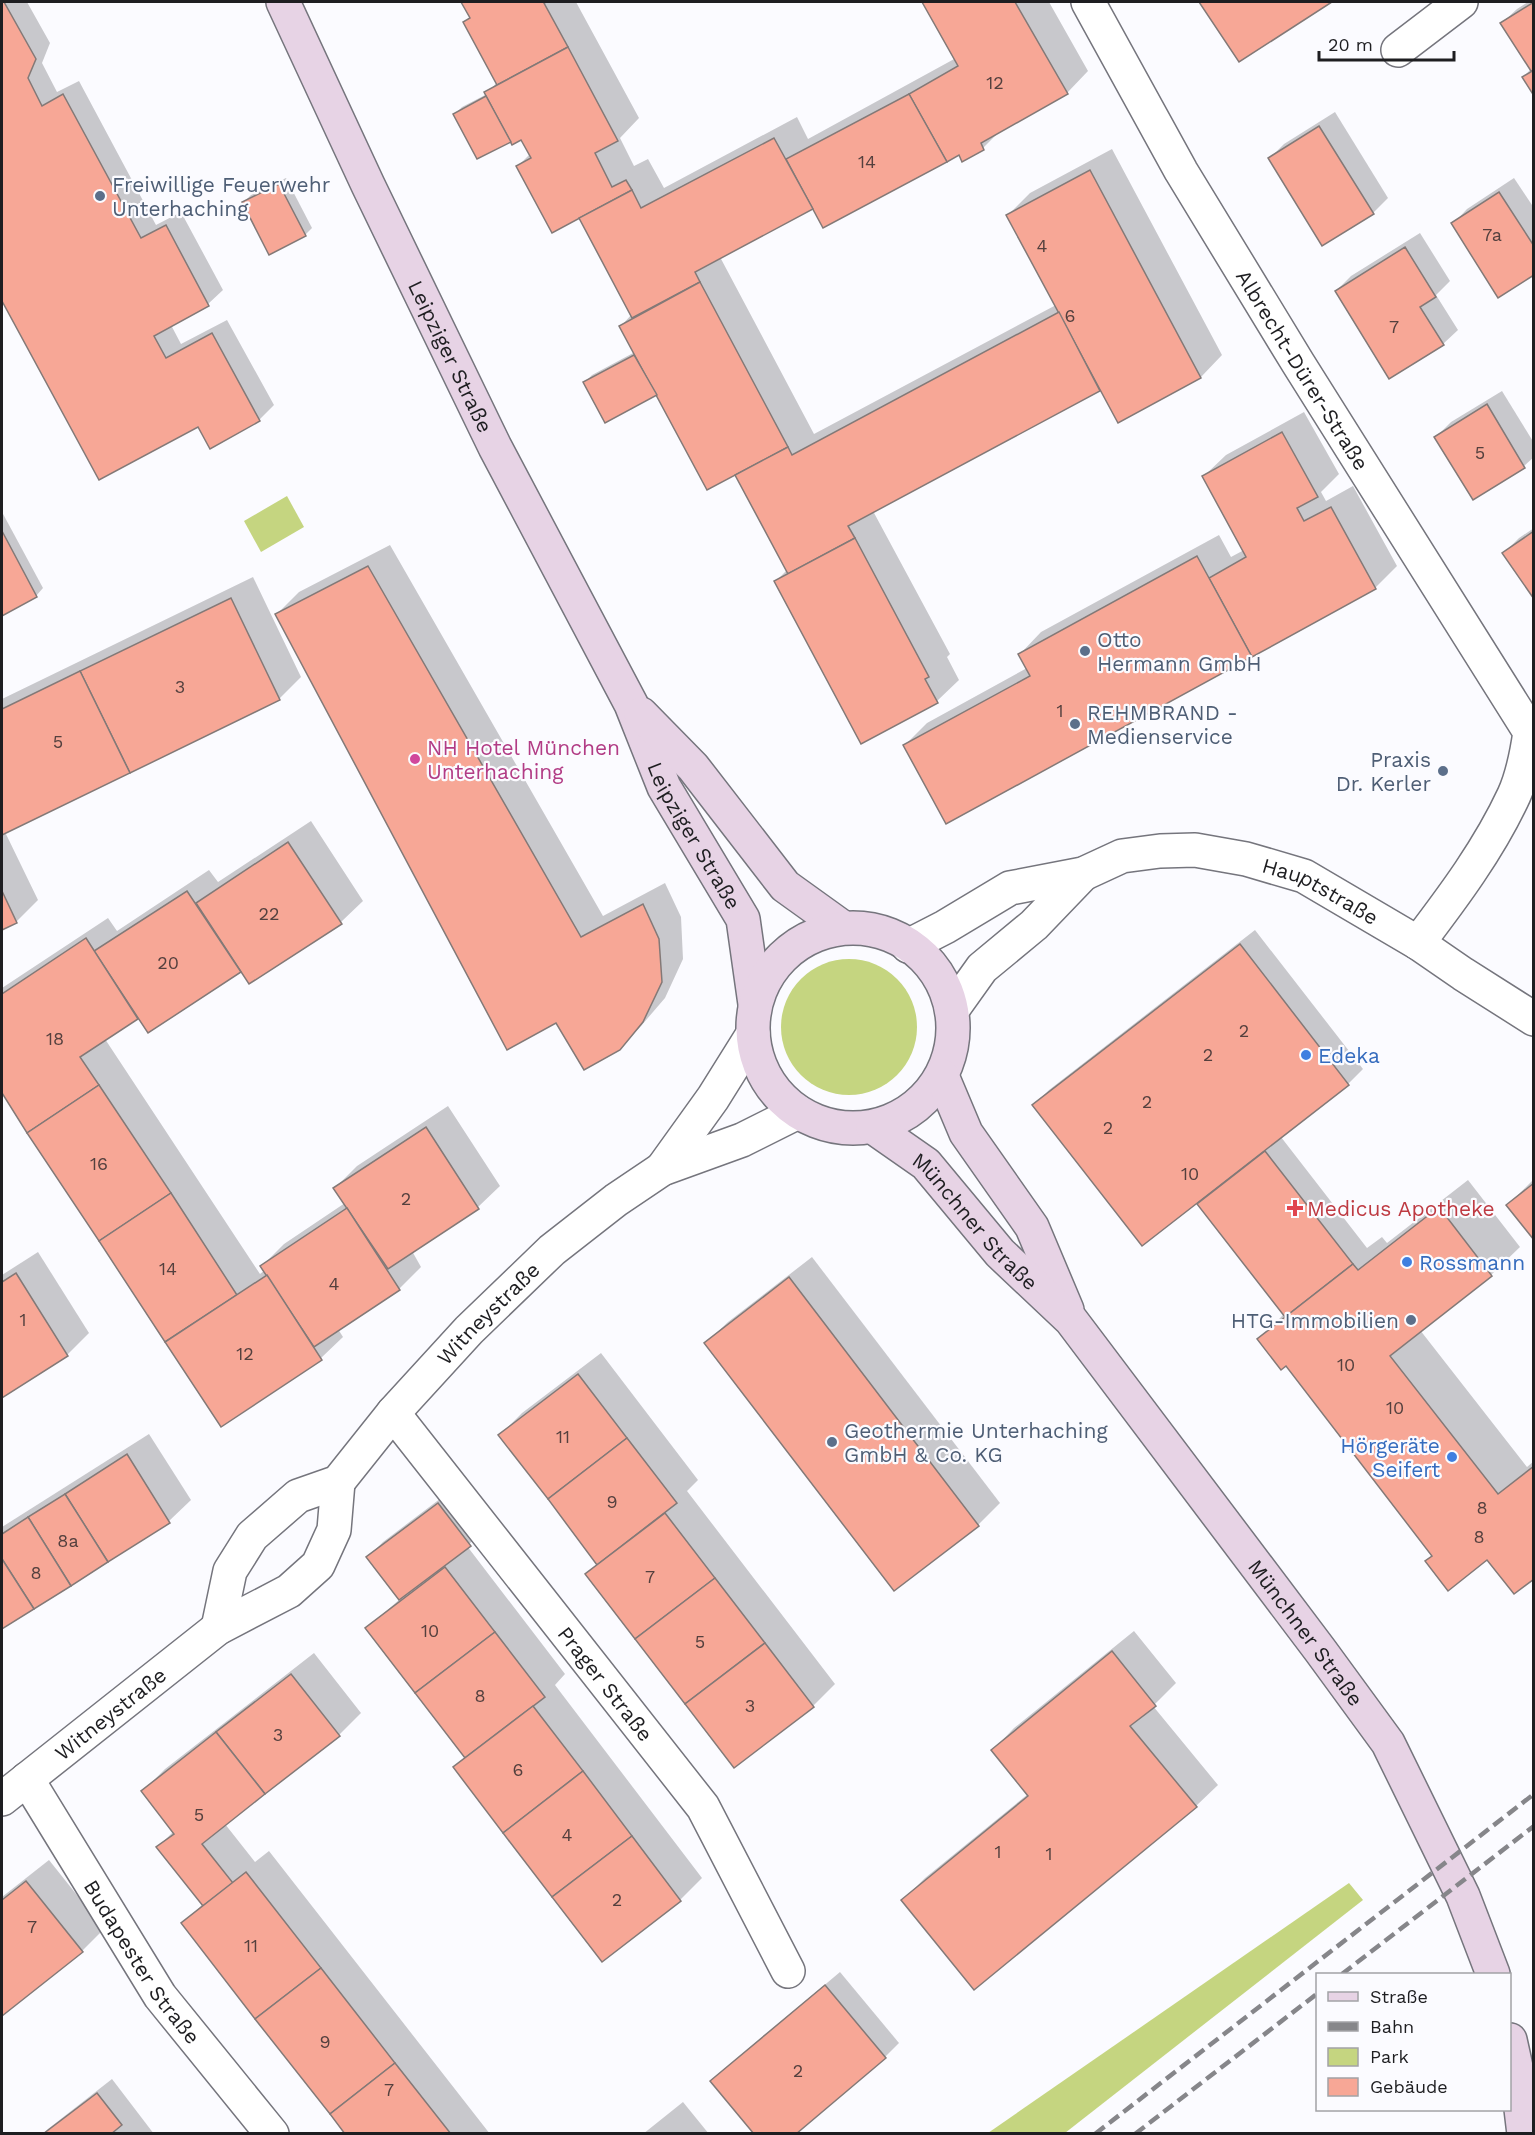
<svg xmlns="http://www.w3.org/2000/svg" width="1535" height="2135" font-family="'Work Sans',sans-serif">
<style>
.green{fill:#c5d580}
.shadow{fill:#0003}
.building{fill:#f7a796;stroke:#837977;stroke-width:1.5}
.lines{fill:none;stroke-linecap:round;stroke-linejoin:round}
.minor-casing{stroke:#75757d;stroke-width:36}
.secondary-casing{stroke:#75757d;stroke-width:36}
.minor{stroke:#fff;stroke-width:33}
.secondary{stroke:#e7d3e5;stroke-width:33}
.rail{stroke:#86868a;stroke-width:4.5;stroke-dasharray:12 6;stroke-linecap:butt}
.service-dot{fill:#5c6f8a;stroke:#fbfbff;stroke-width:2}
.hotel-dot{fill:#d1479c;stroke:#fbfbff;stroke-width:2}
.shop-dot{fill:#3f7fe0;stroke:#fbfbff;stroke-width:2}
.health-dot{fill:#e0444e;stroke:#fbfbff;stroke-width:2}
.labels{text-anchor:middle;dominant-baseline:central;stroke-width:4.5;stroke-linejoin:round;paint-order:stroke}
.number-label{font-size:18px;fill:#54403e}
.service-label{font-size:21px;fill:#4e5e75;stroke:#fbfbff;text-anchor:start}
.street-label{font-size:21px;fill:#1e1e21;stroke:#fbfbff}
.hotel-label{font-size:21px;fill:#b23c85;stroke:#fbfbff;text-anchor:start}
.shop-label{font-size:21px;fill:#366cbe;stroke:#fbfbff;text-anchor:start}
.health-label{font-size:21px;fill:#be3a42;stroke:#fbfbff;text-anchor:start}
</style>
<rect width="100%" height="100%" fill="#fbfbff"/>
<!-- green -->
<g class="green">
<path d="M287 496 304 527 261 552 244 521Z"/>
<circle cx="849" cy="1027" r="68"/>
<path d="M1349 1883 1363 1900 1065 2133H988Z"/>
</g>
<!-- shadow -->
<g class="shadow">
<path d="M2 2H27L50 43 42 63 57 92 79 81 156 225 181 212 223 290 208 304 171 325 181 344 227 320 274 405 259 420 198 425 100 478 2 298Z"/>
<path d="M463 2H576L639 118 620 138 634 166 648 159 664 188 797 117 808 139 956 58 924 2H1049L1088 71 1067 93 1002 129 983 148 959 153 813 207 720 257 814 434 1056 305 1008 215 1030 193 1112 149 1222 355 1201 377 1118 421 1101 389 873 511 950 654 947 657 959 680 937 701 776 581 788 569 736 472 657 393 585 382 592 375 635 352 621 326 632 314 580 216 518 166 530 154 522 138 511 140 455 114 462 107 487 94 497 82 465 22 471 17Z"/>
<path d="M1201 2H1329L1239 60Z"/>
<path d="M1528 2H1534V93L1523 77 1531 69 1502 23 1517 9Z"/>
<path d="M1335 112 1388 198 1373 213 1323 243 1270 158 1284 144Z"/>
<path d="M286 178 312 228 305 235 244 202 251 195Z"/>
<path d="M1514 178 1534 208V273L1453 224 1467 209Z"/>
<path d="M1420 233 1450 281 1436 295 1458 330 1443 344 1336 291 1351 276Z"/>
<path d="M1502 391 1534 443V457L1524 466 1473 498 1436 437 1451 422Z"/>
<path d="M1304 412 1339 474 1321 492 1326 501 1353 486 1397 566 1375 588 947 822 905 745 927 723 1027 668 1020 654 1041 632 1219 535 1231 557 1244 550 1204 476 1226 455Z"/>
<path d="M2 512 43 588 36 596 2 614Z"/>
<path d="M1534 528V597L1504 553 1519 538Z"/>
<path d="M390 545 603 916 665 883 681 917 683 959 665 998 641 1026 619 1049 557 1021 277 614 299 592Z"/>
<path d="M253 577 301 677 279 699 5 832 38 900 16 922 2 929V699Z"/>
<path d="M311 821 363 901 341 922 241 970 148 1031 139 1017 105 1039 260 1274 265 1270 262 1266 284 1244 345 1203 335 1188 357 1166 448 1106 500 1186 478 1207 412 1251 421 1267 399 1289 338 1329 343 1337 321 1358 221 1424 2 1091V988L108 918 117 931 209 870 218 882Z"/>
<path d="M1255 930 1363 1069 1348 1084 1281 1137 1367 1248 1382 1237 1387 1243 1468 1180 1520 1247 1491 1275 1420 1330 1527 1467 1534 1461V1577L1488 1558 1433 1555 1286 1364 1259 1339 1284 1314 1197 1202 1034 1105 1049 1090Z"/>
<path d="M1534 1179V1238L1508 1205Z"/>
<path d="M38 1252 89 1333 67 1355 2 1396V1275Z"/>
<path d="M812 1257 1000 1503 978 1525 706 1343 728 1322Z"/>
<path d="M601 1353 698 1480 687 1491 835 1684 813 1706 587 1574 598 1564 500 1435 522 1413Z"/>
<path d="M149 1434 191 1500 169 1521 2 1628V1527Z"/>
<path d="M453 1489 484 1530 467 1546 565 1674 555 1685 702 1878 680 1900 602 1960 455 1768 466 1757 367 1628 400 1599 368 1557 383 1542Z"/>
<path d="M1134 1631 1176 1683 1153 1706 1218 1785 1196 1806 903 1900 925 1878 1028 1794 993 1750 1014 1728Z"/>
<path d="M314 1653 361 1713 339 1735 225 1824 255 1862 269 1851 490 2134H347L183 1923 203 1904 158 1847 174 1831 143 1791 165 1769Z"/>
<path d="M49 1860 104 1929 82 1951 2 2014V1897Z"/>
<path d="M840 1972 899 2043 885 2057 712 2081 727 2067Z"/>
<path d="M112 2079 154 2134H43L48 2129Z"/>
<path d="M683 2102 709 2134H643Z"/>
</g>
<!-- building -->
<g class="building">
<path d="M2 2H4L36 59 28 78 42 106 63 94 141 238 166 225 209 306 154 336 166 358 212 333 260 421 210 449 198 427 99 480 2 301Z"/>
<path d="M461 2H546L544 3 568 47 497 85 463 22 470 18Z"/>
<path d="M922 2H1015L1068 94 981 143 984 150 962 162 959 155 947 162 909 94 958 66Z"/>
<path d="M1199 2H1332L1239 62Z"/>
<path d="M1534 2V70L1531 71 1500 23Z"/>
<path d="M568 47 618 141 595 153 612 187 626 180 632 190 552 233 516 166 531 158 521 140 512 145 484 92Z"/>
<path d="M1534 70V96L1522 77Z"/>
<path d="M909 94 947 162 823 228 786 159Z"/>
<path d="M486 96 511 142 477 159 453 114Z"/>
<path d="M1319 126 1374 214 1322 246 1268 158Z"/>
<path d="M774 138 813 209 695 272 700 282 632 318 579 218 632 190 641 208Z"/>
<path d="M1090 170 1201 378 1118 423 1006 215Z"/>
<path d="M279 184 306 236 269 255 242 202Z"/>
<path d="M1499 192 1534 246V275L1498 298 1451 223Z"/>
<path d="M1405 247 1436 297 1420 307 1444 345 1389 379 1335 291Z"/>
<path d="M700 282 788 447 707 490 619 326Z"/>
<path d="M1059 312 1100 391 848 526 855 538 788 574 735 475 788 447 792 455Z"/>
<path d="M634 355 657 395 605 423 583 382Z"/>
<path d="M1487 404 1525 468 1473 500 1434 437Z"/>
<path d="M1282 432 1318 497 1297 508 1304 521 1331 507 1376 589 1252 657 1209 578 1246 557 1202 476Z"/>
<path d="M2 531 37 597 2 616Z"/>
<path d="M1534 531V599L1502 553Z"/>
<path d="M855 538 929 677 925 679 938 703 861 744 774 581Z"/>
<path d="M1197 556 1252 657 946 824 903 745 1030 676 1018 654Z"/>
<path d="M368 566 581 937 643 904 659 939 662 982 643 1022 620 1050 584 1070 556 1023 507 1050 275 614Z"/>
<path d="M231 598 280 700 130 773 80 671Z"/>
<path d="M80 671 130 773 2 835V709Z"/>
<path d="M288 842 342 924 249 984 196 903Z"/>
<path d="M2 891 17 923 2 930Z"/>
<path d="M187 891 241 972 148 1033 94 951Z"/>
<path d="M86 938 138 1019 80 1057 99 1085 27 1133 2 1093V994Z"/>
<path d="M1240 944 1349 1085 1142 1246 1032 1105Z"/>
<path d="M99 1085 171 1193 99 1241 27 1133Z"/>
<path d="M426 1127 479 1209 388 1269 333 1188Z"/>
<path d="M1265 1151 1353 1264 1285 1317 1197 1204Z"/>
<path d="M1534 1183V1240L1506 1205Z"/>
<path d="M171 1193 237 1295 165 1342 99 1241Z"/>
<path d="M1439 1207 1492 1276 1390 1356 1498 1494 1534 1466V1579L1514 1594 1487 1560 1448 1591 1425 1561 1432 1556 1286 1366 1281 1370 1257 1339 1353 1264 1358 1270Z"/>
<path d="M347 1208 400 1290 314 1347 260 1266Z"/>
<path d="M16 1273 68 1356 2 1398V1282Z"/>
<path d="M267 1275 322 1360 221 1427 165 1342Z"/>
<path d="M789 1277 979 1526 894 1591 704 1343Z"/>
<path d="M578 1374 627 1438 548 1499 498 1435Z"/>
<path d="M627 1438 677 1503 597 1565 548 1499Z"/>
<path d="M127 1454 170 1523 108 1562 65 1494Z"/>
<path d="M65 1494 108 1562 71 1586 28 1517Z"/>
<path d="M438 1503 471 1546 399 1600 366 1557Z"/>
<path d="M665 1513 715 1578 635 1639 585 1574Z"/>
<path d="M28 1517 71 1586 34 1609 2 1559V1534Z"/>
<path d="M2 1559 34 1609 2 1629Z"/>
<path d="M445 1567 495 1632 415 1693 365 1628Z"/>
<path d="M715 1578 765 1643 685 1704 635 1639Z"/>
<path d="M495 1632 545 1697 465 1758 415 1693Z"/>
<path d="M765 1643 814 1707 734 1768 685 1704Z"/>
<path d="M1112 1651 1156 1706 1130 1726 1197 1807 974 1990 901 1900 1028 1796 991 1750Z"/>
<path d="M291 1674 340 1736 265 1794 216 1732Z"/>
<path d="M533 1706 583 1771 503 1833 453 1767Z"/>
<path d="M216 1732 265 1794 202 1844 233 1883 203 1906 156 1847 174 1834 141 1791Z"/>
<path d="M583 1771 632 1836 552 1897 503 1833Z"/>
<path d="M632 1836 681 1901 602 1962 552 1897Z"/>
<path d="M246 1872 321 1968 255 2019 181 1923Z"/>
<path d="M26 1881 83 1952 2 2016V1900Z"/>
<path d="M321 1968 395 2063 330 2114 255 2019Z"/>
<path d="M825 1985 886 2058 796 2134H754L710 2081Z"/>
<path d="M395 2063 451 2134H345L330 2114Z"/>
<path d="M97 2093 122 2125 111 2134H43Z"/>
</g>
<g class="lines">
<!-- minor casing -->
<g class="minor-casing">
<g id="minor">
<path id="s1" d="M1088 2 1181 171 1298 363 1530 732C1527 753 1523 775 1514 795 1489 849 1453 897 1418 943"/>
<path d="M1398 50 1461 2"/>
<path id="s2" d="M908 946 945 927 1010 888 1083 874 1122 856 1160 851 1195 850 1246 859 1304 876 1418 943 1463 974 1534 1019"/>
<path d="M952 1010 982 968 1034 925 1083 874"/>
<path d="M662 1169 713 1098 753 1034"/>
<path id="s3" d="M393 1413 703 1807 788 1971"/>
<path id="s4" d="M218 1628 230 1571 252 1536 298 1496 338 1482 393 1413 469 1330 552 1250 616 1200 662 1169 742 1140 798 1112"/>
<path id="s5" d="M27 1779 160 1996 272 2134"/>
<path id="s6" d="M2 1799 218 1628 289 1591 318 1565 334 1530 338 1482"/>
</g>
</g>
<!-- secondary casing -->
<g class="secondary-casing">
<g id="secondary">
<path id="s7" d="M283 2 368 185 495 447 631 704 664 787 743 919 755 1004"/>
<path d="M641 714 693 767 785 886 842 927"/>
<circle cx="853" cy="1028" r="100"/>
<path d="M942 1076 966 1133 1032 1227 1067 1310"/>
<path id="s8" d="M873 1127 926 1164 1000 1253 1071 1320 1320 1650 1388 1743 1463 1896 1493 1974"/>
<path d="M1510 2040 1516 2067 1524 2134"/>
</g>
</g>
<!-- minor -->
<use href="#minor" class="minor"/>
<!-- secondary -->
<use href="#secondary" class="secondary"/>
<!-- rail -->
<g class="rail">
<path d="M1342 1974 1534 1826"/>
<path d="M1095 2134 1534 1794"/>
<path d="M1135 2134 1318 1993"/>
</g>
</g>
<!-- markers -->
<g class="service-dot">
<circle cx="100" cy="196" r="6"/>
<circle cx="1085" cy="651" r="6"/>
<circle cx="1075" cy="724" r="6"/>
<circle cx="1443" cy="771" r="6"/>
<circle cx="1411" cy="1320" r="6"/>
<circle cx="832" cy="1442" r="6"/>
</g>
<circle class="hotel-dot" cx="415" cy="759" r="6"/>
<g class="shop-dot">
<circle cx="1306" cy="1055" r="6"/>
<circle cx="1407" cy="1262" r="6"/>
<circle cx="1452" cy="1457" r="6"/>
</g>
<path class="health-dot" d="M1292 1199h6v6h6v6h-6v6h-6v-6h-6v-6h6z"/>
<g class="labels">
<!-- number labels -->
<g class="number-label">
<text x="995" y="82">12</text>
<text x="867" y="161">14</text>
<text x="1492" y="234">7a</text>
<text x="1042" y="245">4</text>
<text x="1070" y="315">6</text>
<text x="1394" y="326">7</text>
<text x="1480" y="452">5</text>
<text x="180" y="686">3</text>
<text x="1060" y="710">1</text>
<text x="58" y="741">5</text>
<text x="269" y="913">22</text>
<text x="168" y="962">20</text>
<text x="1244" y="1030">2</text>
<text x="55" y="1038">18</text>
<text x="1208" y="1054">2</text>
<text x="1147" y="1101">2</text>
<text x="1108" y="1127">2</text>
<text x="99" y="1163">16</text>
<text x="1190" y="1173">10</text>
<text x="406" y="1198">2</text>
<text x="168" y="1268">14</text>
<text x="334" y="1283">4</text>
<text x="23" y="1319">1</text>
<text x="245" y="1353">12</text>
<text x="1346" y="1364">10</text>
<text x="1395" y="1407">10</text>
<text x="563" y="1436">11</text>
<text x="612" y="1501">9</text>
<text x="1482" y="1507">8</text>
<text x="1479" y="1536">8</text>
<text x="68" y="1540">8a</text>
<text x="36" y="1572">8</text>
<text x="650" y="1576">7</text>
<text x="430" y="1630">10</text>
<text x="700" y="1641">5</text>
<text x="480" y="1695">8</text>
<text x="750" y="1705">3</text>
<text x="278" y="1734">3</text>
<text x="518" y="1769">6</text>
<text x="199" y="1814">5</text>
<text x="567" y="1834">4</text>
<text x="998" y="1851">1</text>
<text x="1049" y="1853">1</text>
<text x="617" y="1899">2</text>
<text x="32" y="1926">7</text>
<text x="251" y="1945">11</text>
<text x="325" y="2041">9</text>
<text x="798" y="2070">2</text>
<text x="389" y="2089">7</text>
</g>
<!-- service labels -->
<g class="service-label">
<text x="112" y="184">Freiwillige Feuerwehr<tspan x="112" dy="24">Unterhaching</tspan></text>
<text x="1097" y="639">Otto<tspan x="1097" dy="24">Hermann GmbH</tspan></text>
<text x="1087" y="712">REHMBRAND -<tspan x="1087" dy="24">Medienservice</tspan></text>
<text x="1431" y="759" text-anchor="end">Praxis<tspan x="1431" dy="24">Dr. Kerler</tspan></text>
<text x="1399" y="1320" text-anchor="end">HTG-Immobilien</text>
<text x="844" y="1430">Geothermie Unterhaching<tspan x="844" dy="24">GmbH &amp; Co. KG</tspan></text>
</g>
<!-- street labels -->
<g class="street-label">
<text stroke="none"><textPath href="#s7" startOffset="392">Leipziger Straße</textPath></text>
<text stroke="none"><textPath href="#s1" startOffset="426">Albrecht-Dürer-Straße</textPath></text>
<text stroke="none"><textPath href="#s7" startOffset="930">Leipziger Straße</textPath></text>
<text stroke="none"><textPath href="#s2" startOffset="441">Hauptstraße</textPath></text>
<text stroke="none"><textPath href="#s8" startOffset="140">Münchner Straße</textPath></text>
<text stroke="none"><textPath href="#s4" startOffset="429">Witneystraße</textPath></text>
<text stroke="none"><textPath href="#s8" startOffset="669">Münchner Straße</textPath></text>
<text stroke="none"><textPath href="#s3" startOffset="344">Prager Straße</textPath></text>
<text stroke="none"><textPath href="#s6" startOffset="138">Witneystraße</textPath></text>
<text stroke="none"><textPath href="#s5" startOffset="216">Budapester Straße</textPath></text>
</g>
<!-- hotel labels -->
<g class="hotel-label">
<text x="427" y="747">NH Hotel München<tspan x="427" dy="24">Unterhaching</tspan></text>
</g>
<!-- shop labels -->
<g class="shop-label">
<text x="1318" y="1055">Edeka</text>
<text x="1419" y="1262">Rossmann</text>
<text x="1440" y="1445" text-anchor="end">Hörgeräte<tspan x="1440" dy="24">Seifert</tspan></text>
</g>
<!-- health labels -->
<g class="health-label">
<text x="1307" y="1208">Medicus Apotheke</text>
</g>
</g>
<!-- border -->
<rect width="1535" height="2135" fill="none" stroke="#1e1e21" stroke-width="6"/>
<!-- legend -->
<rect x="1316" y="1973" width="195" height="138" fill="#fbfbff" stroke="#a3a3a6" stroke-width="1.5"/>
<rect x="1328" y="1992" width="30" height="9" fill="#e7d3e5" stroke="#a3a3a6" stroke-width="1.5"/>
<text x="1370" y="2003" font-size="18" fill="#1e1e21">Straße</text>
<rect x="1328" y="2022" width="30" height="9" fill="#86868a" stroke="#a3a3a6" stroke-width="1.5"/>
<text x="1370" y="2033" font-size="18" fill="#1e1e21">Bahn</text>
<rect x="1328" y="2048" width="30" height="18" fill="#c5d580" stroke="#a3a3a6" stroke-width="1.5"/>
<text x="1370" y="2063" font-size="18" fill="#1e1e21">Park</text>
<rect x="1328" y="2078" width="30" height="18" fill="#f7a796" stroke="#a3a3a6" stroke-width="1.5"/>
<text x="1370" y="2093" font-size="18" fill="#1e1e21">Gebäude</text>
<!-- scale -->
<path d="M1319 51v9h135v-9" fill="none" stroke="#1e1e21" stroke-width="3"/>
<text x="1328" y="51" font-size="18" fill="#1e1e21" stroke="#fbfbff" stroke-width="4.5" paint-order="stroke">20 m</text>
</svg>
